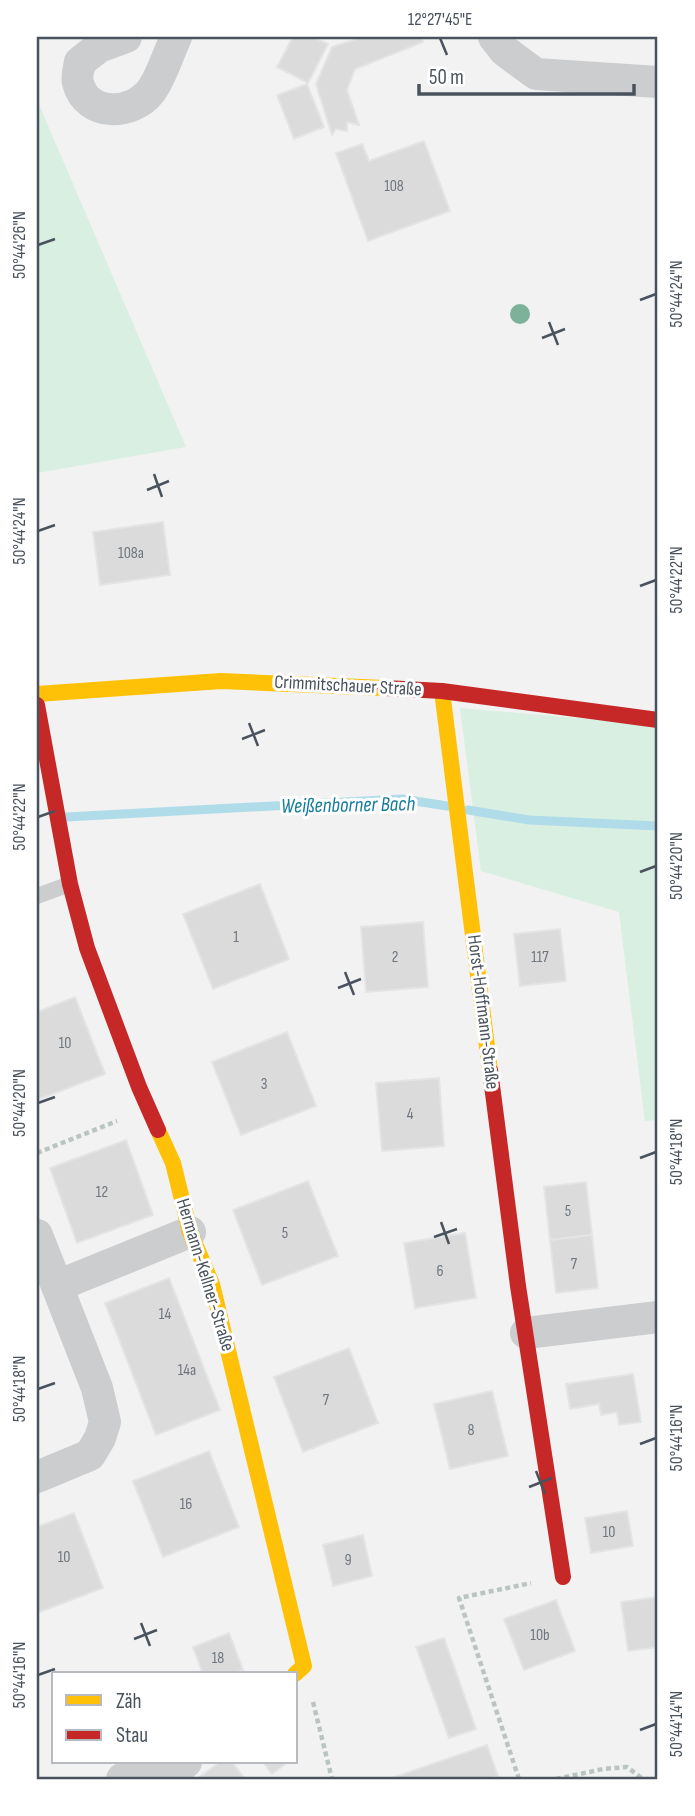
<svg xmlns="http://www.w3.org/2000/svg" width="695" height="1816" font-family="'Sofia Sans Condensed',sans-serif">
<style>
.green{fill:#d8efe2}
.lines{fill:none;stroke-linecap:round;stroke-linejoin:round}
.stream{stroke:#b0dcea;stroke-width:9}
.building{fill:#dbdbdc;stroke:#e3e4e5;stroke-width:2}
.path{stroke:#bac5c2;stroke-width:4.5;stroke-dasharray:5 3.5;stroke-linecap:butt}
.lane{stroke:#cccdcf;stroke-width:16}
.street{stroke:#cccdcf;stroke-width:32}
.slow{stroke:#ffc107;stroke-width:16}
.jam{stroke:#c62828;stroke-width:16}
.tree{fill:#7db199}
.ticks{fill:none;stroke:#4a535d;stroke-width:2.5}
.labels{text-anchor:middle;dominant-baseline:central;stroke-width:6;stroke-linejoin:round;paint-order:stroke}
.number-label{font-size:16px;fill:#6f767e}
.street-label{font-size:19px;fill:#4a535d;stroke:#fff}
.water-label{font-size:21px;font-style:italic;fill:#167c9d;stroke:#fff}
.neatline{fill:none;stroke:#4a535d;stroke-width:2.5}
.ticks-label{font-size:18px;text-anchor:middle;fill:#4a535d}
</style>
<rect width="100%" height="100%" fill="#f2f2f2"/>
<!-- green -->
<g class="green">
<path d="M37 100 186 447 37 473Z"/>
<path d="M460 708 658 725V1120L645 1121 619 912 481 871Z"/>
</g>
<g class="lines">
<!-- stream -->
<g class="stream">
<path d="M468 810 529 820 658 826"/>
<path d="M66 817 402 799 447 806"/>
</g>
</g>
<!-- building -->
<g class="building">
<path d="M293 37H313L328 44 308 83 277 67Z"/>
<path d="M362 37H421L423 42 355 69 347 90 359 125 347 122V131L336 129 332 135 316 84 332 47Z"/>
<path d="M307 84 324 127 294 139 277 95Z"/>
<path d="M424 141 450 211 368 241 336 153 362 144 369 161Z"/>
<path d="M163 522 170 575 100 585 93 532Z"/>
<path d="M260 884 289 959 213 989 183 914Z"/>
<path d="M423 922 428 987 366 992 361 927Z"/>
<path d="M560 929 566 981 520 986 514 934Z"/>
<path d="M75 997 105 1074 37 1100V1012Z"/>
<path d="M287 1032 316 1106 241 1135 212 1062Z"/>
<path d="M439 1078 444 1146 382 1151 376 1083Z"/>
<path d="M126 1140 153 1215 77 1243 50 1168Z"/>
<path d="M308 1181 338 1256 262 1285 233 1210Z"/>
<path d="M586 1182 592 1235 550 1240 544 1187Z"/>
<path d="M465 1233 476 1298 415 1308 404 1243Z"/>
<path d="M592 1235 598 1288 556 1293 550 1240Z"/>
<path d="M169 1278 220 1410 156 1435 105 1303Z"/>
<path d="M349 1348 378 1423 303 1452 274 1377Z"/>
<path d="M633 1374 641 1422 619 1425 617 1412 601 1415 599 1404 570 1409 566 1384Z"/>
<path d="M492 1391 508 1456 450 1469 434 1404Z"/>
<path d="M209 1451 239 1527 163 1557 133 1481Z"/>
<path d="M627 1511 633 1546 591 1553 585 1518Z"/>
<path d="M74 1513 103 1588 37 1613V1527Z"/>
<path d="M363 1535 372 1576 333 1586 323 1545Z"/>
<path d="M658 1597V1647L628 1651 621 1602Z"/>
<path d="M556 1600 575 1651 524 1670 504 1619Z"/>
<path d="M229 1633 243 1670 231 1674H203L193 1647Z"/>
<path d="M444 1638 476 1729 449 1738 416 1647Z"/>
<path d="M487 1745 498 1776 489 1779H389Z"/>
<path d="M220 1762H232L245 1779H197Z"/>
<path d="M263 1762H288L272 1774Z"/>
</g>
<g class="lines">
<!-- path -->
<g class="path">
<path d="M37 1153 117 1121"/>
<path d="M313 1702 332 1779"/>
<path d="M519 1779 459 1598 531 1583"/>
<path d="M556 1779 603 1769 627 1767 643 1779"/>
</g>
<!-- lane -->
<path class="lane" d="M37 896 70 884"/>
<!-- street -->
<g class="street">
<path d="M126 37 99 47 80 62C79 68 76 77 78 83 87 117 132 116 151 91 161 78 169 52 176 37"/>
<path d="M494 37 505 51 536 74 658 82"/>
<path d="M37 1235 97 1388 105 1422 100 1438 90 1455 37 1477"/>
<path d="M57 1286 190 1232"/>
<path d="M526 1333 658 1317"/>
<path d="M122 1779 171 1773 186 1762"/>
</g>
<!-- slow -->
<g class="slow">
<path d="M442 691 490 1070"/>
<path d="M37 694 221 681 385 688"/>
<path d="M158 1130 173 1163 190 1232 212 1284 304 1666 295 1674"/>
</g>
<!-- jam -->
<g class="jam">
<path d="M385 688 442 691 658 720"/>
<path d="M37 705 70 884 87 948 139 1087 158 1130"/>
<path d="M490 1070 518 1286 563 1577"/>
</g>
</g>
<!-- trees -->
<circle class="tree" cx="520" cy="314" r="10"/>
<!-- ticks -->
<path class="ticks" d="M440 38 447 55M38 245 55 239M640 300 656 294M549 322 558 345M542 338 565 329M154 474 162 497M147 490 169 481M38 531 55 525M640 586 656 580M249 723 258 746M242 739 265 730M38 817 55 811M640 872 656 866M345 972 354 995M338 988 361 979M38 1103 55 1097M640 1158 656 1152M441 1222 449 1244M434 1237 457 1229M38 1389 55 1383M640 1444 656 1438M536 1471 545 1494M529 1487 552 1478M141 1623 150 1646M134 1639 157 1630M38 1675 55 1669M640 1730 656 1724"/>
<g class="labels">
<!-- number labels -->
<g class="number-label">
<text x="394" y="186">108</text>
<text x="131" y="553">108a</text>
<text x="236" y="937">1</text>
<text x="395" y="957">2</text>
<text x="540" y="957">117</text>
<text x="65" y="1043">10</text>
<text x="264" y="1084">3</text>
<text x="410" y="1114">4</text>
<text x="102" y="1192">12</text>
<text x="568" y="1211">5</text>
<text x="285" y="1233">5</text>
<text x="574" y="1264">7</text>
<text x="440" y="1271">6</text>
<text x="165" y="1314">14</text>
<text x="187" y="1370">14a</text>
<text x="326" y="1400">7</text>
<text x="471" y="1430">8</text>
<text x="186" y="1504">16</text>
<text x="609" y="1532">10</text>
<text x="64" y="1557">10</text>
<text x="348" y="1560">9</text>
<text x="540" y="1635">10b</text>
<text x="218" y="1658">18</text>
</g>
<!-- street labels -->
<g class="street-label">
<text transform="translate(348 686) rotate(3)">Crimmitschauer Straße</text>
<text transform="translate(483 1012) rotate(83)">Horst-Hoffmann-Straße</text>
<text transform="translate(205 1275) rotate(73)">Hermann-Kellner-Straße</text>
</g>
<!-- water labels -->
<g class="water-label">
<text transform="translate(348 805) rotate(-1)">Weißenborner Bach</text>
</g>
</g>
<!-- border -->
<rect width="695" height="1816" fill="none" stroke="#ffffff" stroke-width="77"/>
<!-- legend -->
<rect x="52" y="1672" width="245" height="91" fill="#ffffff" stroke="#b7babe" stroke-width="2"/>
<rect x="66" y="1695" width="35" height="10" fill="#ffc107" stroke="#b7babe" stroke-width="2"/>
<text x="116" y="1708" font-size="21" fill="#4a535d">Zäh</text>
<rect x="66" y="1730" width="35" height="10" fill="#c62828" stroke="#b7babe" stroke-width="2"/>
<text x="116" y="1742" font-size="21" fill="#4a535d">Stau</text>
<!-- scale -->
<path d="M419 84v10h215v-10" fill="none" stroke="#4a535d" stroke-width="3.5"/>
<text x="429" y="84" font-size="21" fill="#4a535d" stroke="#ffffff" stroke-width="5" paint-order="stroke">50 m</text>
<rect x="38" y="38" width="618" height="1740" class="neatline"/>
<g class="ticks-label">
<text x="440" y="25">12°27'45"E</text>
<text transform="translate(19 245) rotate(-90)" y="6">50°44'26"N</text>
<text transform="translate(676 294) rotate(-90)" y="6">50°44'24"N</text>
<text transform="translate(19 531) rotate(-90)" y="6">50°44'24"N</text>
<text transform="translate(676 580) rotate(-90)" y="6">50°44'22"N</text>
<text transform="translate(19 817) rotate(-90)" y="6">50°44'22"N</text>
<text transform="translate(676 866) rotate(-90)" y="6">50°44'20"N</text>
<text transform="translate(19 1103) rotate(-90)" y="6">50°44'20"N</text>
<text transform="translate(676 1152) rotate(-90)" y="6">50°44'18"N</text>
<text transform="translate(19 1389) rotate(-90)" y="6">50°44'18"N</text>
<text transform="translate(676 1438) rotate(-90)" y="6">50°44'16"N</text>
<text transform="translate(19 1675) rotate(-90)" y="6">50°44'16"N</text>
<text transform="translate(676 1724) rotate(-90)" y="6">50°44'14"N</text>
</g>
</svg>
